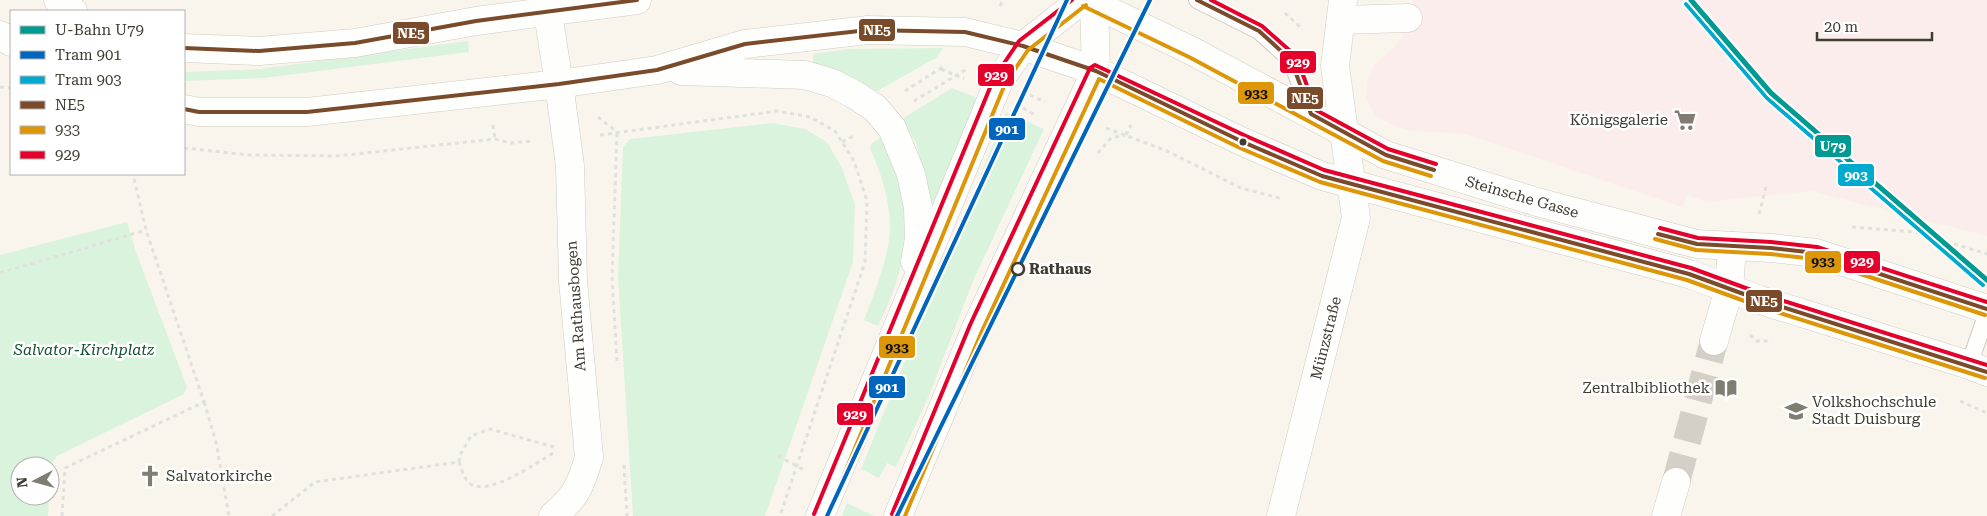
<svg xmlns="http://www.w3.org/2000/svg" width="1987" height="516" font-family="'Roboto Serif',serif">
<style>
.commercial{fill:#fbedec}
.green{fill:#daf3dd}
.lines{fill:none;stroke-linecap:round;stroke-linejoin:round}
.street-tunnel{stroke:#d4d0c7;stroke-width:28;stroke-dasharray:28 14;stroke-linecap:butt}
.lane-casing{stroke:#d0ccc3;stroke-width:18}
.street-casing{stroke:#d0ccc3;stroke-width:29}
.secondary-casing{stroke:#d0ccc3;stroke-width:29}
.path{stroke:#e0e0dd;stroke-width:3;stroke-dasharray:4 4;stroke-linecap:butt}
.lane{stroke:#fefefc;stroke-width:16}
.street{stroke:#fefefc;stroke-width:28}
.secondary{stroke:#fefefc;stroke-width:28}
.bus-1-casing{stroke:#fff;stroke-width:8}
.bus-2-casing{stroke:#fff;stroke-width:8}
.bus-3-casing{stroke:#fff;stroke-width:8}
.bus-1{stroke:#7a4b2a;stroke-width:4}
.bus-2{stroke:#dc9607;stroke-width:4}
.bus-3{stroke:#e4002b;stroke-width:4}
.tram-1-casing{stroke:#fff;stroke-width:8}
.tram-2-casing{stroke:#fff;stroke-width:8}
.tram-1{stroke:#0065bd;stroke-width:4}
.tram-2{stroke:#00a9ce;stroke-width:4}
.metro-1-casing{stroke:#fff;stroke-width:9}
.metro-1{stroke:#009a93;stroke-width:5}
.bus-dot{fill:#413c31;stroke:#fff;stroke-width:2}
.stop-dot{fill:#fff;stroke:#413c31;stroke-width:2.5}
.labels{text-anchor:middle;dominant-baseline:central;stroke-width:5;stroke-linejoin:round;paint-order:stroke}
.poi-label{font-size:15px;fill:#413c31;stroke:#fff;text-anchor:end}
.street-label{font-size:15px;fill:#413c31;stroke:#fff}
.stop-label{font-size:15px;font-weight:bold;fill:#413c31;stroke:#fff;text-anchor:start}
.park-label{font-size:15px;font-style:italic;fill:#11502e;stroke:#fff}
.line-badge{stroke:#fff;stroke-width:2}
.badge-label{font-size:14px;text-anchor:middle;font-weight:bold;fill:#fff}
.pale-badge-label{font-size:14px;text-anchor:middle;font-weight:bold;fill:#111}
</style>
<rect width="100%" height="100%" fill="#f9f5ec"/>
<!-- commercial -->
<path class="commercial" d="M1413 0H1987V236L1811 191 1707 202 1687 195 1682 207 1465 134 1411 131 1390 124 1375 116 1366 99 1367 83 1374 64 1393 49 1402 37Z"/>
<!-- green -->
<g class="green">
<path d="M468 41 469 52 263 78 184 81V72L260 69Z"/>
<path d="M943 48 936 58 877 91 855 79 813 63V54L848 49Z"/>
<path d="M952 88 980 99 936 203 929 201 927 188 916 143 902 119Z"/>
<path d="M1006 112 1044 129 973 281 928 398 896 467 887 463 879 478 861 469Z"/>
<path d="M773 123 805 129 827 142 842 168 855 205 853 262 765 516H633L618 277 623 147 630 139Z"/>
<path d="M882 136C888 150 895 164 900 178 916 229 901 280 878 326L864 320C875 291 889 258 890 227 890 200 881 172 870 149L871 144Z"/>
<path d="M127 222 136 252 187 387 184 394 57 456 51 465 50 482V466H20V496H49L48 516H0V255Z"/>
<path d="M847 503 874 516H842Z"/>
</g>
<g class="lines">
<!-- street-tunnel -->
<path class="street-tunnel" d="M1676 482 1714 341"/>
<!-- lane casing -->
<g class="lane-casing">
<g id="lane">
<path d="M1197 0 1259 31 1291 60 1311 114"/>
<path d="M1969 365 1987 313"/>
</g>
</g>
<!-- street casing -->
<g class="street-casing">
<g id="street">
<path d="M1341 20 1408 18"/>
<path d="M1714 341 1729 289 1732 246"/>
<path d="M553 516C576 497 581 485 589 457L573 281 570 166 559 84"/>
<path d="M1281 516 1356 218 1335 66 1343 0"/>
<path d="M1666 516 1676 482"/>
</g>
</g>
<!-- secondary casing -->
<g class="secondary-casing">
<g id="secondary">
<path d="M58 0 73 11"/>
<path d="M546 0 559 84"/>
<path d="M1086 0 1192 51 1386 155 1537 202 1697 244 1771 248 1816 253 1987 309"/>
<path d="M0 35 11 42"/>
<path d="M184 48 259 51 355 43 476 21 637 0"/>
<path d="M681 71 805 75 832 83 855 95 875 108 892 128 911 174 918 207 919 239 915 262"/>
<path d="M184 109 199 112H307L559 84 657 70 745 44 868 30 965 32 1023 46 1096 71 1243 142 1322 176 1689 274 1760 300 1969 365 1987 372"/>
<path d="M820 516 999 81 1023 46 1082 0"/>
<path d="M898 516 976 328 1096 71 1094 3"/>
</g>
</g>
<!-- path -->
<g class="path">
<path d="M1000 6 1003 0"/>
<path d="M1285 13 1302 29"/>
<path d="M941 69 964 79"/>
<path d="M0 87 11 88"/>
<path d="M905 91 944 66"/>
<path d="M1030 95 1045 102"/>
<path d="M914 101 967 69"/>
<path d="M1023 108 1037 116"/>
<path d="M598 117 617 132"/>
<path d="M493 125 495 139"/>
<path d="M1106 128 1167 151 1241 188 1283 199"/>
<path d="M600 135 777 111 810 117 835 131 854 161 867 201 865 262 780 516"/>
<path d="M1126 135 1131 125"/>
<path d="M842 142 855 135"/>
<path d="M184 148 249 155 337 156 495 139 511 143 534 141"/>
<path d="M1098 153 1111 138 1125 135"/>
<path d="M1759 214 1767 183"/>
<path d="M1852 227 1915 232 1987 254"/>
<path d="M0 273 146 230"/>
<path d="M1750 335 1757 341H1772"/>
<path d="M617 361 612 277 617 132"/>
<path d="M1960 401 1987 413"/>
<path d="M204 402 216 442 229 516"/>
<path d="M778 456 804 470"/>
<path d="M459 462C461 468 464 478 469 483 488 498 537 462 555 452"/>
<path d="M624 465 627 516"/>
<path d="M62 516 65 468 204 402 146 230 133 174"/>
<path d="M272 516 315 482 459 462 460 455 471 436 490 429 554 447"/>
</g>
<!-- lane -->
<use href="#lane" class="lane"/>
<!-- street -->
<use href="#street" class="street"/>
<!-- secondary -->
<use href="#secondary" class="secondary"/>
<!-- bus-1 casing -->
<g class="bus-1-casing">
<g id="bus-1">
<path d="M1197 0 1259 31 1291 60 1311 114 1386 155 1434 170"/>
<path d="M184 48 259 51 355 43 476 21 637 0"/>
<path d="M184 109 199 112H307L559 84 657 70 745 44 868 30 965 32 1023 46 1096 71 1243 142 1322 176 1689 274 1760 300 1987 372"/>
<path d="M1658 234 1697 244 1771 248 1816 253 1987 309"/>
</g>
</g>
<!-- bus-2 casing -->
<g class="bus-2-casing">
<g id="bus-2">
<path d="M1083 6 1189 57 1383 161 1431 176"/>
<path d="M1655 239 1696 250 1770 254 1815 259 1985 315"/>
<path d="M827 516 1005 84 1028 50 1086 5"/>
<path d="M905 516 982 331 1099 79 1240 148 1320 182 1687 280 1758 306 1985 378"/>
</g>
</g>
<!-- bus-3 casing -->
<g class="bus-3-casing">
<g id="bus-3">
<path d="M1211 0 1262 26 1296 56 1316 110 1388 149 1436 164"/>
<path d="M1660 228 1698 238 1771 242 1817 247 1987 302"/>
<path d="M814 514 994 78 1019 41 1072 0"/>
<path d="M892 514 970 325 1090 68 1095 65 1246 136 1324 170 1691 268 1762 294 1987 365"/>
</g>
</g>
<!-- bus-1 -->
<use href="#bus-1" class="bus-1"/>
<!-- bus-2 -->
<use href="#bus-2" class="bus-2"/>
<!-- bus-3 -->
<use href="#bus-3" class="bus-3"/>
<!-- tram-1 casing -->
<g class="tram-1-casing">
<g id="tram-1">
<path d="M827 516 1067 0"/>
<path d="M897 516 1150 0"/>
</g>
</g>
<!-- tram-2 casing -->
<g class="tram-2-casing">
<path id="tram-2" d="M1686 4 1767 98 1983 285"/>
</g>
<!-- tram-1 -->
<use href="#tram-1" class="tram-1"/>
<!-- tram-2 -->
<use href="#tram-2" class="tram-2"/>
<!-- metro-1 casing -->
<g class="metro-1-casing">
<path id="metro-1" d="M1691 0 1771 93 1987 280"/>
</g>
<!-- metro-1 -->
<use href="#metro-1" class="metro-1"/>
</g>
<!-- icons -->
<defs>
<g id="supermarket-bare" transform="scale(1.725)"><path d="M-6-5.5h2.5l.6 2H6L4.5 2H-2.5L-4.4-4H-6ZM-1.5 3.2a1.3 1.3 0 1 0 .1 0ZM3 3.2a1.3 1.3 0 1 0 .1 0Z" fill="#817d72" stroke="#fff" stroke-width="2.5" paint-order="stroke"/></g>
<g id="library-bare" transform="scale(1.725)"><path d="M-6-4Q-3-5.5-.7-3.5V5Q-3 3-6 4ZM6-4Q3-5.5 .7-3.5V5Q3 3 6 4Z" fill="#817d72" stroke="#fff" stroke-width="2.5" paint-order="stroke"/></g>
<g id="university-bare" transform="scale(1.725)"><path d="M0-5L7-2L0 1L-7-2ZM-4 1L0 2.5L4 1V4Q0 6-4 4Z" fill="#817d72" stroke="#fff" stroke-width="2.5" paint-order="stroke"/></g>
<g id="church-bare" transform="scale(1.725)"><path d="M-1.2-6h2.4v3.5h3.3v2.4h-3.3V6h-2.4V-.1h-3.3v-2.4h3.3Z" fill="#817d72" stroke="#fff" stroke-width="2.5" paint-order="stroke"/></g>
</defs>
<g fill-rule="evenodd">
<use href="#supermarket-bare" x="1685" y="120"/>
<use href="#library-bare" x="1726" y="388"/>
<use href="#university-bare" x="1796" y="411"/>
<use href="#church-bare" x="150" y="476"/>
</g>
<!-- markers -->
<circle class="bus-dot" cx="1243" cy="142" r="4.5"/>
<circle class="stop-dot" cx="1018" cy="269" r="6"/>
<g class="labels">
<!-- poi labels -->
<g class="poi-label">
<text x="1668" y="120">Königsgalerie</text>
<text x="1710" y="388">Zentralbibliothek</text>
<text x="1812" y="402" text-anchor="start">Volkshochschule<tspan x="1812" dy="17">Stadt Duisburg</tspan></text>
<text x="166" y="476" text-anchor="start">Salvatorkirche</text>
</g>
<!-- street labels -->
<g class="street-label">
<text transform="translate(1522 197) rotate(16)">Steinsche Gasse</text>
<text transform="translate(576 306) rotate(-94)">Am Rathausbogen</text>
<text transform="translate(1326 338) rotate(-76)">Münzstraße</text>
</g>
<!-- stop labels -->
<g class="stop-label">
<text x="1029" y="269">Rathaus</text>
</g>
<!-- park labels -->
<g class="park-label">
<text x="84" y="350">Salvator-Kirchplatz</text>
</g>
</g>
<g class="line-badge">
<rect x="858" y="18" width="38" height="24" rx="5" fill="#7a4b2a"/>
<rect x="392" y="21" width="38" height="24" rx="5" fill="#7a4b2a"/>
<rect x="1279" y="50" width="38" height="24" rx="5" fill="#e4002b"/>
<rect x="977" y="63" width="38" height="24" rx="5" fill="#e4002b"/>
<rect x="1237" y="81" width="38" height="24" rx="5" fill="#dc9607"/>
<rect x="1286" y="86" width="38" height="24" rx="5" fill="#7a4b2a"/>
<rect x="988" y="117" width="38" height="24" rx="5" fill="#0065bd"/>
<rect x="1814" y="134" width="38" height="24" rx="5" fill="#009a93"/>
<rect x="1837" y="163" width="38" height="24" rx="5" fill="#00a9ce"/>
<rect x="1843" y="250" width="38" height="24" rx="5" fill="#e4002b"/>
<rect x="1804" y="250" width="38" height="24" rx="5" fill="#dc9607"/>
<rect x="1745" y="289" width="38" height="24" rx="5" fill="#7a4b2a"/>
<rect x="878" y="335" width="38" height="24" rx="5" fill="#dc9607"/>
<rect x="868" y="375" width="38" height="24" rx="5" fill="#0065bd"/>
<rect x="836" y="402" width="38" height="24" rx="5" fill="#e4002b"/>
</g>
<g class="badge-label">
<text x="877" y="35">NE5</text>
<text x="411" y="38">NE5</text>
<text x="1298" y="67">929</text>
<text x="996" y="80">929</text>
<text x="1305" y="103">NE5</text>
<text x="1007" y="134">901</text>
<text x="1833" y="151">U79</text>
<text x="1856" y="180">903</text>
<text x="1862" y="266">929</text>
<text x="1764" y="306">NE5</text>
<text x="887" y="392">901</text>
<text x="855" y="419">929</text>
</g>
<g class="pale-badge-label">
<text x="1256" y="98">933</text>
<text x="1823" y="266">933</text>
<text x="897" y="352">933</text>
</g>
<!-- legend -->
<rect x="10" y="10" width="175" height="165" fill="#ffffff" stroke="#b3b1ad"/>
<rect x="20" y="26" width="25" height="8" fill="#009a93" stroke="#b3b1ad"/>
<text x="55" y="35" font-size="15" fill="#413c31">U-Bahn U79</text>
<rect x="20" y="51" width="25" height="8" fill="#0065bd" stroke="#b3b1ad"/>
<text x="55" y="60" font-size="15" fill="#413c31">Tram 901</text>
<rect x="20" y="76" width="25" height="8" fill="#00a9ce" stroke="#b3b1ad"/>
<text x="55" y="85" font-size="15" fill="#413c31">Tram 903</text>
<rect x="20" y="101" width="25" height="8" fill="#7a4b2a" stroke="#b3b1ad"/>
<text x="55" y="110" font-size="15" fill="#413c31">NE5</text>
<rect x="20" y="126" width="25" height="8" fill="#dc9607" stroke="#b3b1ad"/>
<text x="55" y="135" font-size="15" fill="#413c31">933</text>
<rect x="20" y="151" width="25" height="8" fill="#e4002b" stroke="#b3b1ad"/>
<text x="55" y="160" font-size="15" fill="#413c31">929</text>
<!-- north arrow -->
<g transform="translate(35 481) rotate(264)"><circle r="24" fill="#ffffff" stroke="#b3b1ad"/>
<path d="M0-4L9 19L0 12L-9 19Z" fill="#817d72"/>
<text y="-8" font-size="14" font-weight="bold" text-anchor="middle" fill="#413c31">N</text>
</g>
<!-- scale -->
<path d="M1817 32v8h115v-8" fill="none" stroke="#413c31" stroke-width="2.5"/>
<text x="1824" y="32" font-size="15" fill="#413c31" stroke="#ffffff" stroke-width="4" paint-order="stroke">20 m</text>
</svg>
